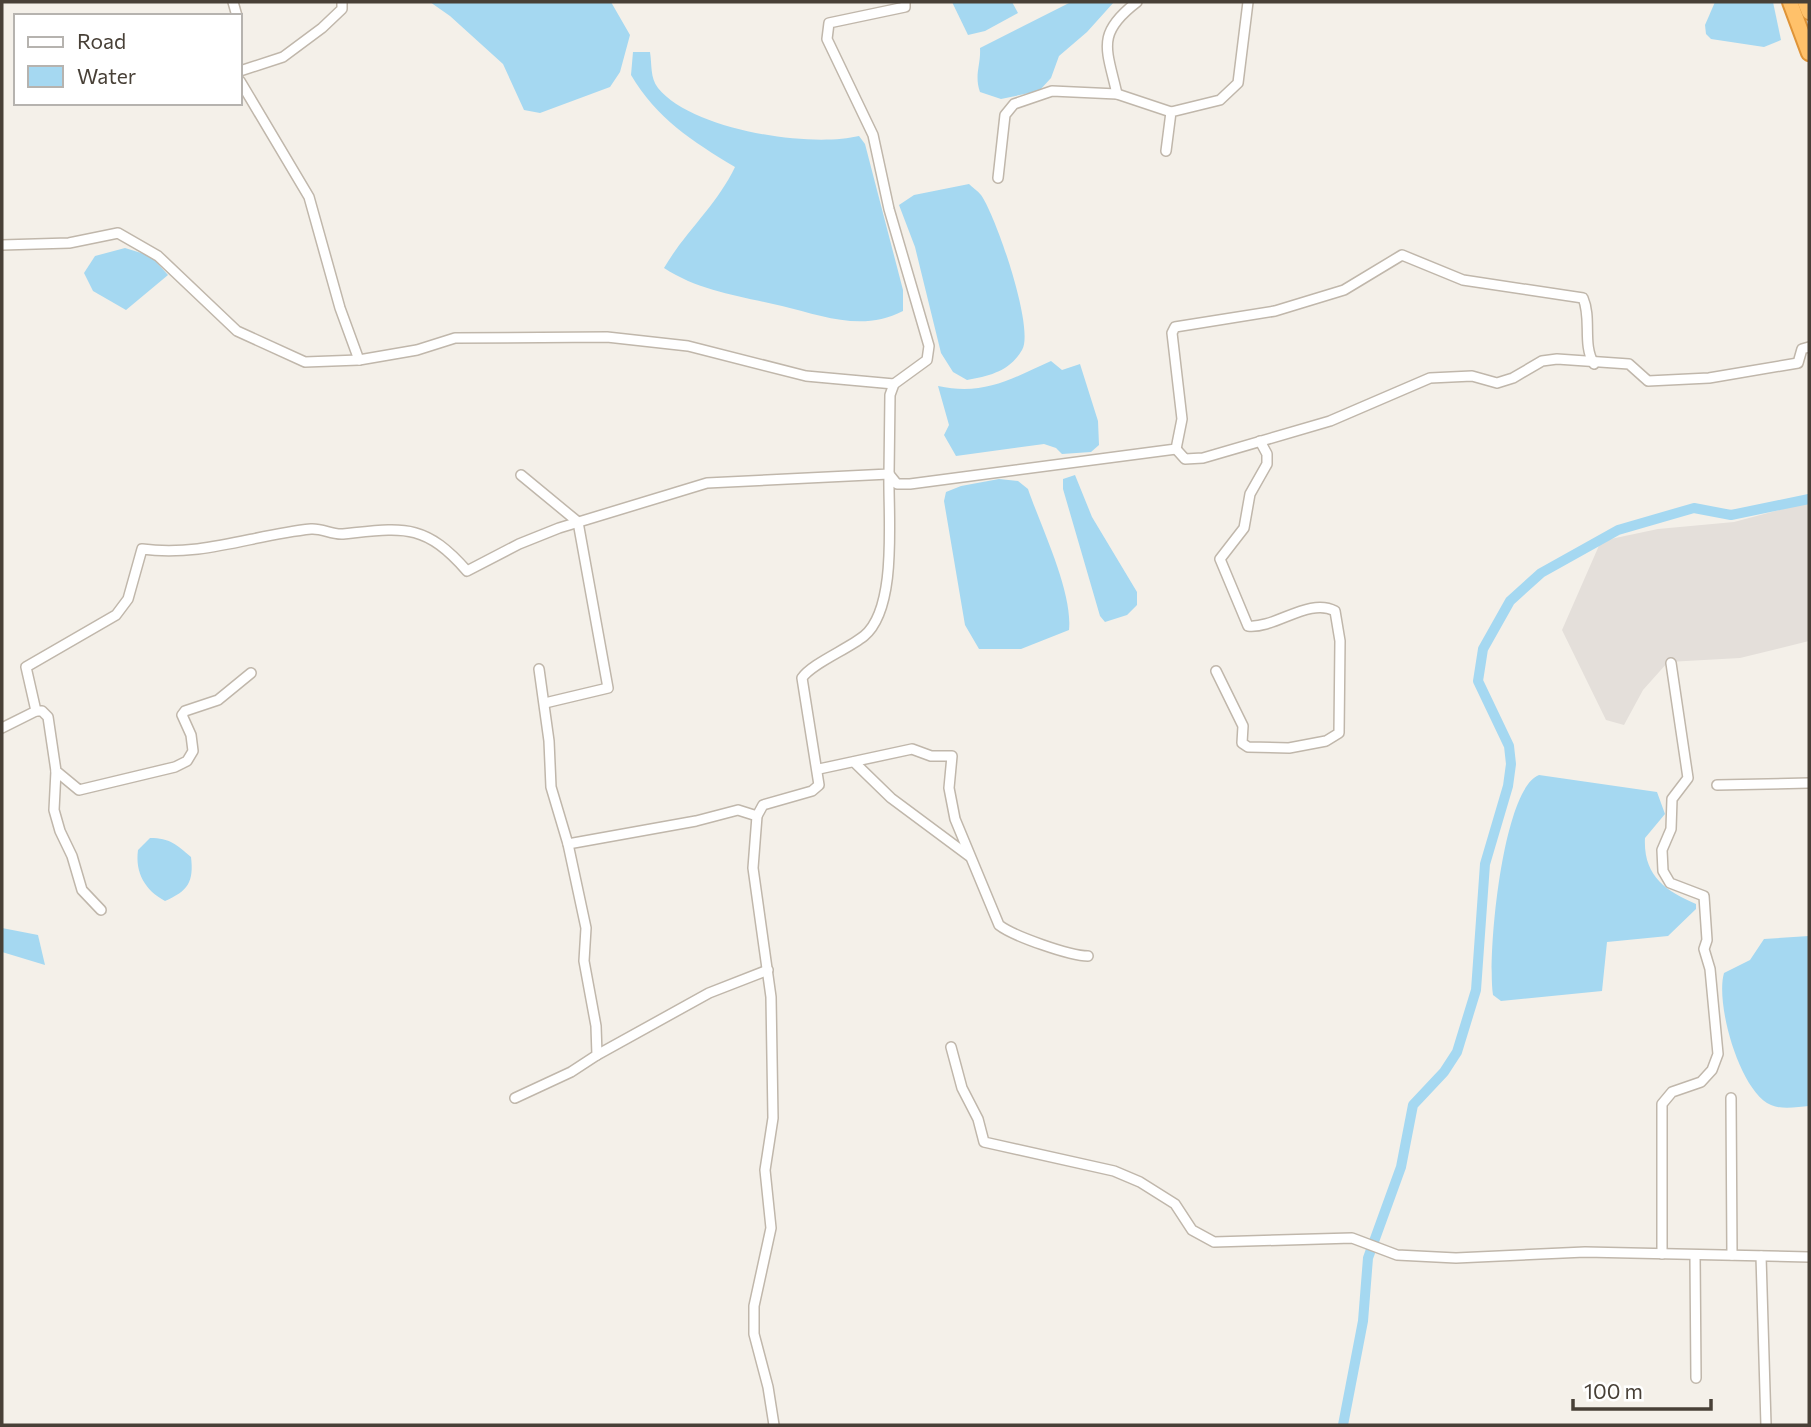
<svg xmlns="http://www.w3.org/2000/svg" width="1811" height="1427" font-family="Commissioner,sans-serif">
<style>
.industrial{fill:#e4dfda}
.water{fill:#a5d8f1}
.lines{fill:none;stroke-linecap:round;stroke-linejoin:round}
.canal{stroke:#a5d8f1;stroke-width:10}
.minor-casing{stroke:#c0b7ab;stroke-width:12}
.highway-casing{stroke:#df9438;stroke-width:18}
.minor{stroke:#fff;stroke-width:9}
.highway{stroke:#ffc16a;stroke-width:14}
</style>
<rect width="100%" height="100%" fill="#f4f0e9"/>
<!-- industrial -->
<path class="industrial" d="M1809 502V641L1740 658 1668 662 1643 690 1624 725 1606 720 1562 630 1601 541 1658 529 1734 522Z"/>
<!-- water -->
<g class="water">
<path d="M430 2H611L630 35 620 72 610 87 540 113 524 110 503 64 450 16Z"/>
<path d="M952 2H1012L1018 13 985 31 968 35Z"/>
<path d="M1071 2H1114L1087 32 1059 56 1051 78 1039 91 1001 99 980 92C974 75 981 65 980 48Z"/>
<path d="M1715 2H1773L1781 40 1764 47 1711 39 1706 34 1705 25Z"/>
<path d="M633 52H650C652 64 650 78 658 88 692 130 809 148 859 136L865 144 903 290V311C863 332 823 316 782 306 741 296 701 292 664 268 685 232 717 205 735 167 692 141 657 119 631 75Z"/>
<path d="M969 184C972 187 978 191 981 195 996 216 1035 329 1022 350 1010 371 990 376 967 380L953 372 941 353 915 247 899 205 914 195Z"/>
<path d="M125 248 151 256 168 275 126 310 93 291 84 273 95 256Z"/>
<path d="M1051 361 1062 370 1080 364 1098 421 1099 445 1091 452 1062 454 1056 448 1044 444 956 456 944 435 949 425 938 386C984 396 1011 379 1051 361Z"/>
<path d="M1075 475 1092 517 1137 592V605L1127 615 1105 622 1100 616 1063 489V479Z"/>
<path d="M999 479 1018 481 1028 489C1041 527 1073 592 1069 630L1021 649H979L965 625 944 501 946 492 961 486Z"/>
<path d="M1539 775 1657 792 1665 814 1645 838C1643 875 1665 891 1696 904V909L1668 936 1607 942 1602 991 1501 1001 1493 995C1487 957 1502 789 1539 775Z"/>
<path d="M150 838C170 838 177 845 191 857 194 882 188 891 165 901 145 890 135 873 138 850Z"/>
<path d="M2 928 38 935 45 965 2 952Z"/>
<path d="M1809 936V1106C1798 1107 1782 1110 1771 1105 1740 1092 1715 1004 1724 973L1750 960 1764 939Z"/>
</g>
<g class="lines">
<!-- canal -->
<path class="canal" d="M1343 1425 1363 1321 1368 1258 1401 1167 1413 1105 1444 1072 1457 1052 1476 990 1485 864 1508 786 1511 764 1509 746 1478 681 1483 649 1510 601 1541 573 1618 530 1694 508 1731 515 1809 499"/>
<!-- minor casing -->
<g class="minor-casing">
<g id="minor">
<path d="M233 2 237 16"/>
<path d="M240 71 283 57 322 28 342 9V2"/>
<path d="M240 81 309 197 340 308 359 360"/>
<path d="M1117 94C1107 49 1095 34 1137 2"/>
<path d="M1166 151 1171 112 1220 100 1238 83 1248 2"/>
<path d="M998 178 1005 115 1014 104 1052 91 1117 94 1171 112"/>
<path d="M2 245 69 243 118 233 158 256 237 331 305 362 359 360 417 350 455 338 607 337 688 346 806 376 894 384"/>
<path d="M1176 449 1185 459 1203 458 1330 421 1430 378 1472 376 1497 383 1513 378 1542 361 1557 359 1629 364 1648 381 1709 378 1798 363 1802 349 1809 347"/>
<path d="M521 475 578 522 608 688 545 703"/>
<path d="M1216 671 1243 726 1242 743 1248 747 1289 748 1326 741 1339 733 1340 641 1335 611C1309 597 1275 629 1248 626L1220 559 1244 528 1250 494 1267 464V454L1260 441"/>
<path d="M36 711H42L48 717 56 771 79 790 175 767 187 761 193 751 191 735 182 715 185 711 218 700 251 673"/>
<path d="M2 728 36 711 26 667 116 615 128 599 142 549C203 557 252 535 311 529 322 528 332 535 343 534 403 528 424 522 467 571L519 544 559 528 707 483 889 474 890 395 894 384 927 360 929 346 889 209 873 135 827 39 829 23 905 7V2"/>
<path d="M854 762 891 798 969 856"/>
<path d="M819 769 912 749 931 756H952L949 788 955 819 999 925C1013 936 1070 956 1088 956"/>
<path d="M56 771 54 810 60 831 72 856 82 890 101 910"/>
<path d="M1717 785 1809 783"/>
<path d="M568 844 696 821 738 810 757 816"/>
<path d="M951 1047 962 1088 978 1119 984 1142 1114 1171 1140 1182 1175 1204 1192 1230 1214 1242 1352 1238 1397 1255 1456 1258 1585 1252 1809 1257"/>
<path d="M597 1055 709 993 768 970"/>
<path d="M515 1098 571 1072 597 1055 596 1026 584 961 586 928 568 844 551 787 549 741 539 669"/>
<path d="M1731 1098 1732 1255"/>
<path d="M1662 1254V1104L1672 1092 1701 1082 1712 1070 1718 1054 1710 969 1704 949 1707 940 1704 896 1670 883 1663 871 1662 850 1671 829 1672 799 1688 778 1671 663"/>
<path d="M1695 1255 1696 1378"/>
<path d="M1761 1256 1766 1425"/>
<path d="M774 1425 768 1387 754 1334V1306L771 1228 765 1170 773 1118 771 997 753 868 757 816 763 805 812 791 819 785 802 678C811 664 848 649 864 636 898 608 888 516 889 474L897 484H910L1176 449 1182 419 1172 333 1175 327 1275 311 1344 290 1402 255 1463 280 1583 298C1592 319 1582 344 1594 364"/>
</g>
</g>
<!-- highway casing -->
<g class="highway-casing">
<g id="highway">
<path d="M1790 2 1809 53"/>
<path d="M1805 2 1809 12"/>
</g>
</g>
<!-- minor -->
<use href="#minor" class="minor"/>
<!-- highway -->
<use href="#highway" class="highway"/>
</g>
<!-- border -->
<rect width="1811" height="1427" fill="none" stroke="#484037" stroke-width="7"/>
<!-- legend -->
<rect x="14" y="14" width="228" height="91" fill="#ffffff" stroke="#b6b3af" stroke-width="2"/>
<rect x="28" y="37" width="35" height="10" fill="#ffffff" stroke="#b6b3af" stroke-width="2"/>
<text x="77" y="49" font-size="21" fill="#484037">Road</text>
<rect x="28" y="66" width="35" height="21" fill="#a5d8f1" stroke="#b6b3af" stroke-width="2"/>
<text x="77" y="84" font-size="21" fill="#484037">Water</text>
<!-- scale -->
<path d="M1573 1399v10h138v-10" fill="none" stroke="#484037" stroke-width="3.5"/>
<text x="1584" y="1399" font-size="21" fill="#484037" stroke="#ffffff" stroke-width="5" paint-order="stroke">100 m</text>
</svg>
